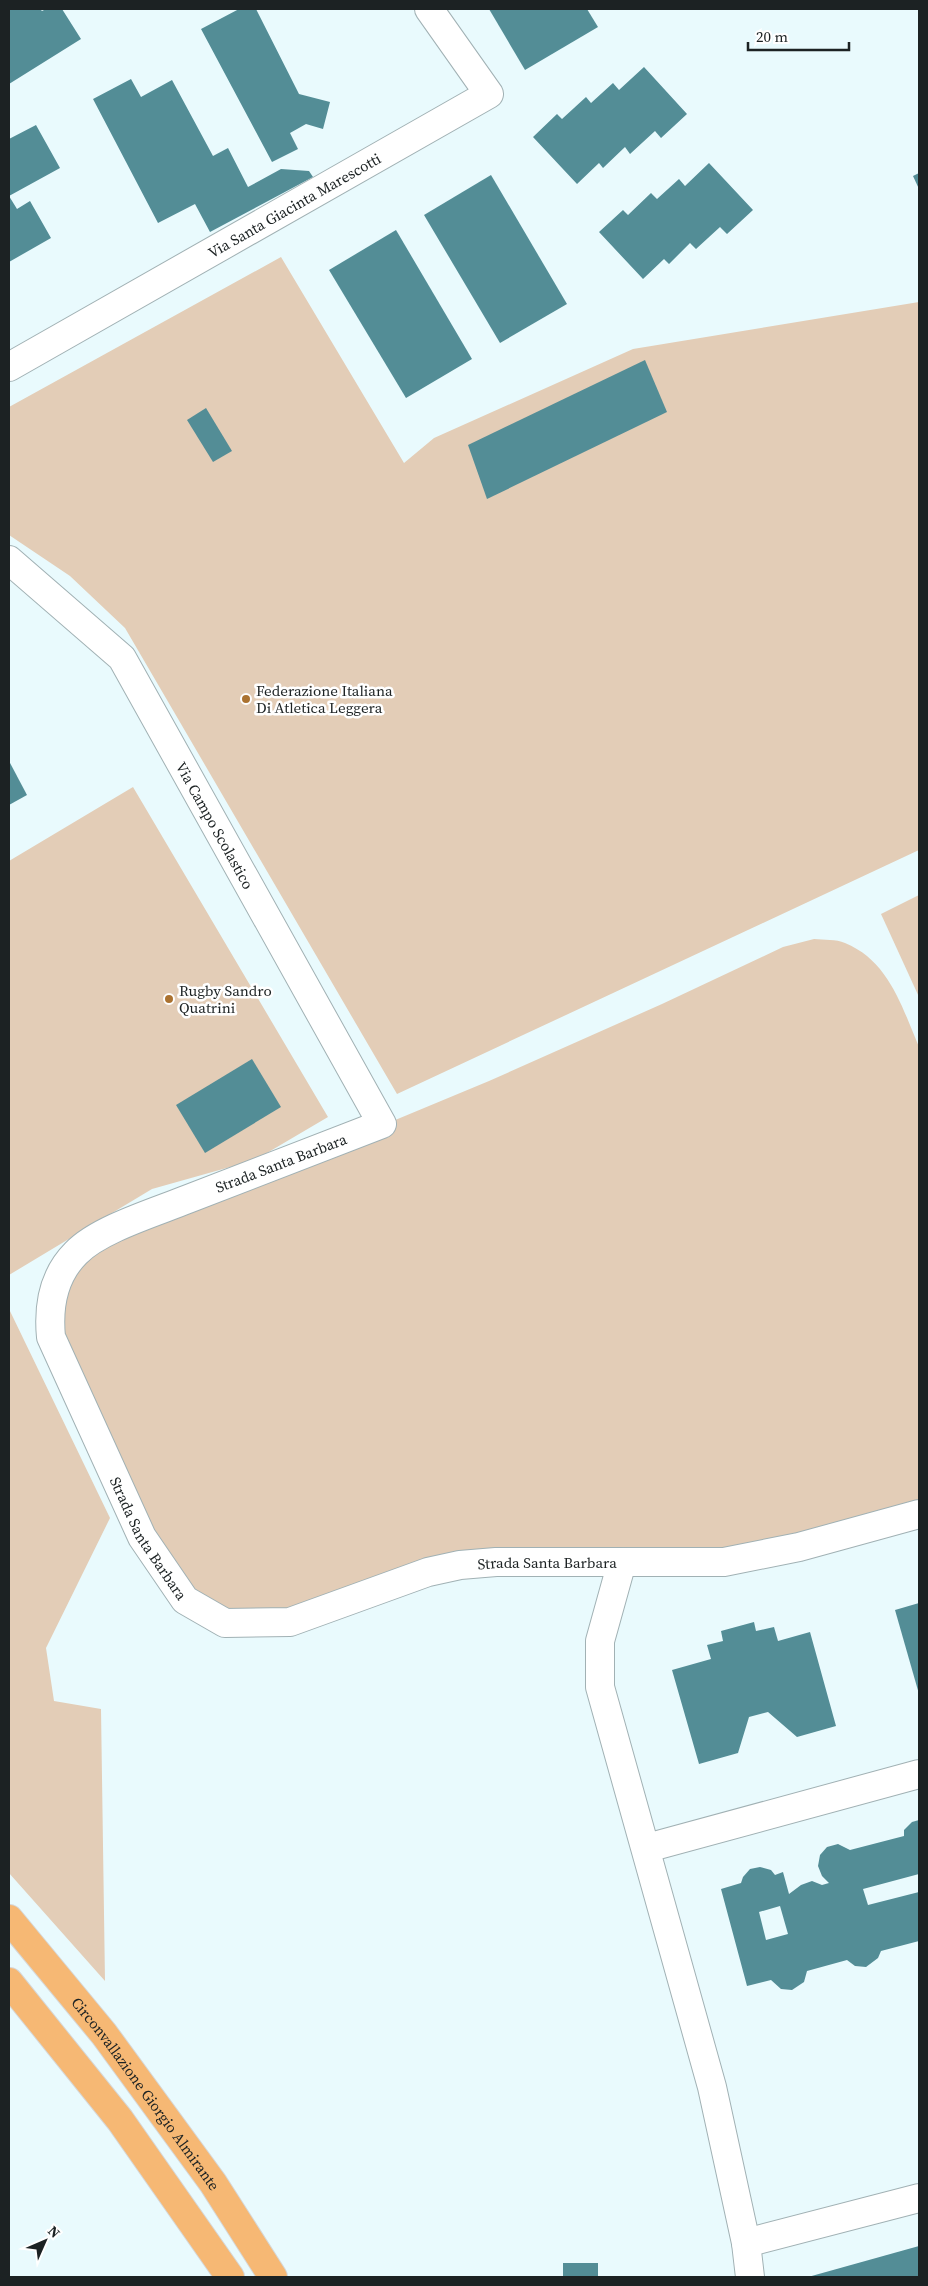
<svg xmlns="http://www.w3.org/2000/svg" width="928" height="2286" font-family="'Source Serif 4',serif">
<style>
.green{fill:#e3cdb7}
.building{fill:#538d96;fill-rule:evenodd}
.lines{fill:none;stroke-linecap:round;stroke-linejoin:round}
.minor-casing{stroke:#a1b1b4;stroke-width:30}
.highway-casing{stroke:#d6d7d7;stroke-width:30}
.minor{stroke:#fff;stroke-width:28}
.highway{stroke:#f6b874;stroke-width:28}
.poi-dot{fill:#ab7230;stroke:#fff;stroke-width:2}
.labels{text-anchor:middle;dominant-baseline:central;stroke-width:5;stroke-linejoin:round;paint-order:stroke}
.street-label{font-size:15px;fill:#1c2223;stroke:#fff}
.poi-label{font-size:15px;fill:#1c2223;stroke:#fff;text-anchor:start}
</style>
<rect width="100%" height="100%" fill="#e9fafd"/>
<!-- green -->
<g class="green">
<path d="M281 257 404 463 434 438 633 349 919 302V850L397 1094 125 628 70 576 9 535V407Z"/>
<path d="M133 787 328 1117 255 1160 152 1189 9 1275V861Z"/>
<path d="M919 895V997L881 914Z"/>
<path d="M814 939C824 940 836 939 845 943 889 961 902 1007 919 1047V1514L799 1547 496 1562 290 1622 225 1623 185 1600 49 1319 75 1253 489 1081 662 1004 783 947Z"/>
<path d="M9 1309 110 1518 46 1648 54 1701 101 1709 105 1981 9 1873Z"/>
</g>
<!-- building -->
<g class="building">
<path d="M9 9H40L42 11 46 9H62L81 39 9 84Z"/>
<path d="M239 9H256L299 94 330 102 323 129 306 124 290 133 298 149 272 162 201 29Z"/>
<path d="M489 9H587L598 27 525 70Z"/>
<path d="M644 67 687 114 661 138 655 131 630 154 625 147 603 168 599 163 577 184 533 137 557 114 562 119 586 97 591 103 613 83 619 90Z"/>
<path d="M131 79 141 97 172 80 213 156 228 148 248 187 281 169 309 171 313 177 210 232 195 204 158 223 93 99Z"/>
<path d="M36 125 60 168 9 196 17 209 30 201 51 238 9 262V139Z"/>
<path d="M709 163 753 210 727 234 720 227 696 249 690 243 669 264 664 259 643 279 599 232 623 210 628 215 651 193 657 199 679 179 685 186Z"/>
<path d="M919 173V189L913 176Z"/>
<path d="M491 175 567 304 500 343 424 215Z"/>
<path d="M396 230 472 359 406 398 329 270Z"/>
<path d="M645 360 667 412 487 499 468 445Z"/>
<path d="M206 408 232 451 213 462 187 420Z"/>
<path d="M9 761 27 795 9 805Z"/>
<path d="M252 1059 281 1107 205 1153 176 1105Z"/>
<path d="M919 1603V1694L895 1610Z"/>
<path d="M754 1622 756 1631 774 1627 778 1641 810 1632 836 1726 797 1737 768 1712 749 1717 738 1753 699 1764 672 1670 711 1659 707 1645 723 1641 721 1631Z"/>
<path d="M919 1820V1874L863 1889 868 1905 919 1892V1941L881 1951 878 1958 866 1967 855 1966 847 1960 807 1971 804 1982 792 1990 781 1989 771 1980 747 1986 721 1889 741 1883 743 1877 750 1869 760 1867 771 1870 775 1875 783 1872 789 1894 801 1885 812 1881 822 1885 829 1883 822 1876 818 1866 820 1855 827 1847 838 1844 850 1850 904 1836V1830L912 1822ZM780 1906 788 1934 766 1940 759 1912Z"/>
<path d="M919 2246V2277H808Z"/>
<rect x="563" y="2263" width="35" height="14"/>
</g>
<g class="lines">
<!-- minor casing -->
<g class="minor-casing">
<g id="minor">
<path id="s1" d="M9 367 489 94 429 9"/>
<path id="s2" d="M9 560 122 658 382 1124C317 1149 252 1174 188 1199 156 1212 99 1229 76 1253 53 1276 48 1306 51 1337L142 1537 185 1600 225 1623 290 1622 428 1572 460 1565 496 1562H724L799 1547 919 1514"/>
<path d="M622 1562 600 1641V1687L712 2087 746 2243 750 2277"/>
<path d="M647 1848 919 1774"/>
<path d="M746 2243 919 2198"/>
</g>
</g>
<!-- highway casing -->
<g class="highway-casing">
<g id="highway">
<path id="s3" d="M9 1919 104 2034 213 2183 273 2277"/>
<path d="M9 1982 120 2120 230 2277"/>
</g>
</g>
<!-- minor -->
<use href="#minor" class="minor"/>
<!-- highway -->
<use href="#highway" class="highway"/>
</g>
<!-- markers -->
<g class="poi-dot">
<circle cx="246" cy="699" r="5"/>
<circle cx="169" cy="999" r="5"/>
</g>
<g class="labels">
<!-- street labels -->
<g class="street-label">
<text stroke="none"><textPath href="#s1" startOffset="328">Via Santa Giacinta Marescotti</textPath></text>
<text stroke="none"><textPath href="#s2" startOffset="341">Via Campo Scolastico</textPath></text>
<text transform="translate(281 1163) rotate(-21)">Strada Santa Barbara</text>
<text stroke="none"><textPath href="#s2" startOffset="1331">Strada Santa Barbara</textPath></text>
<text stroke="none"><textPath href="#s2" startOffset="1781">Strada Santa Barbara</textPath></text>
<text stroke="none"><textPath href="#s3" startOffset="222">Circonvallazione Giorgio Almirante</textPath></text>
</g>
<!-- poi labels -->
<g class="poi-label">
<text x="256" y="690">Federazione Italiana<tspan x="256" dy="17">Di Atletica Leggera</tspan></text>
<text x="179" y="990">Rugby Sandro<tspan x="179" dy="17">Quatrini</tspan></text>
</g>
</g>
<!-- border -->
<rect width="928" height="2286" fill="none" stroke="#1c2223" stroke-width="20"/>
<!-- north arrow -->
<g transform="translate(45 2241) rotate(45)" stroke="#ffffff" stroke-width="4" paint-order="stroke">
<path d="M0-4L9 19L0 12L-9 19Z" fill="#1c2223"/>
<text y="-8" font-size="14" font-weight="bold" text-anchor="middle" fill="#1c2223">N</text>
</g>
<!-- scale -->
<path d="M748 42v8h101v-8" fill="none" stroke="#1c2223" stroke-width="2.5"/>
<text x="756" y="42" font-size="15" fill="#1c2223" stroke="#ffffff" stroke-width="4" paint-order="stroke">20 m</text>
</svg>
